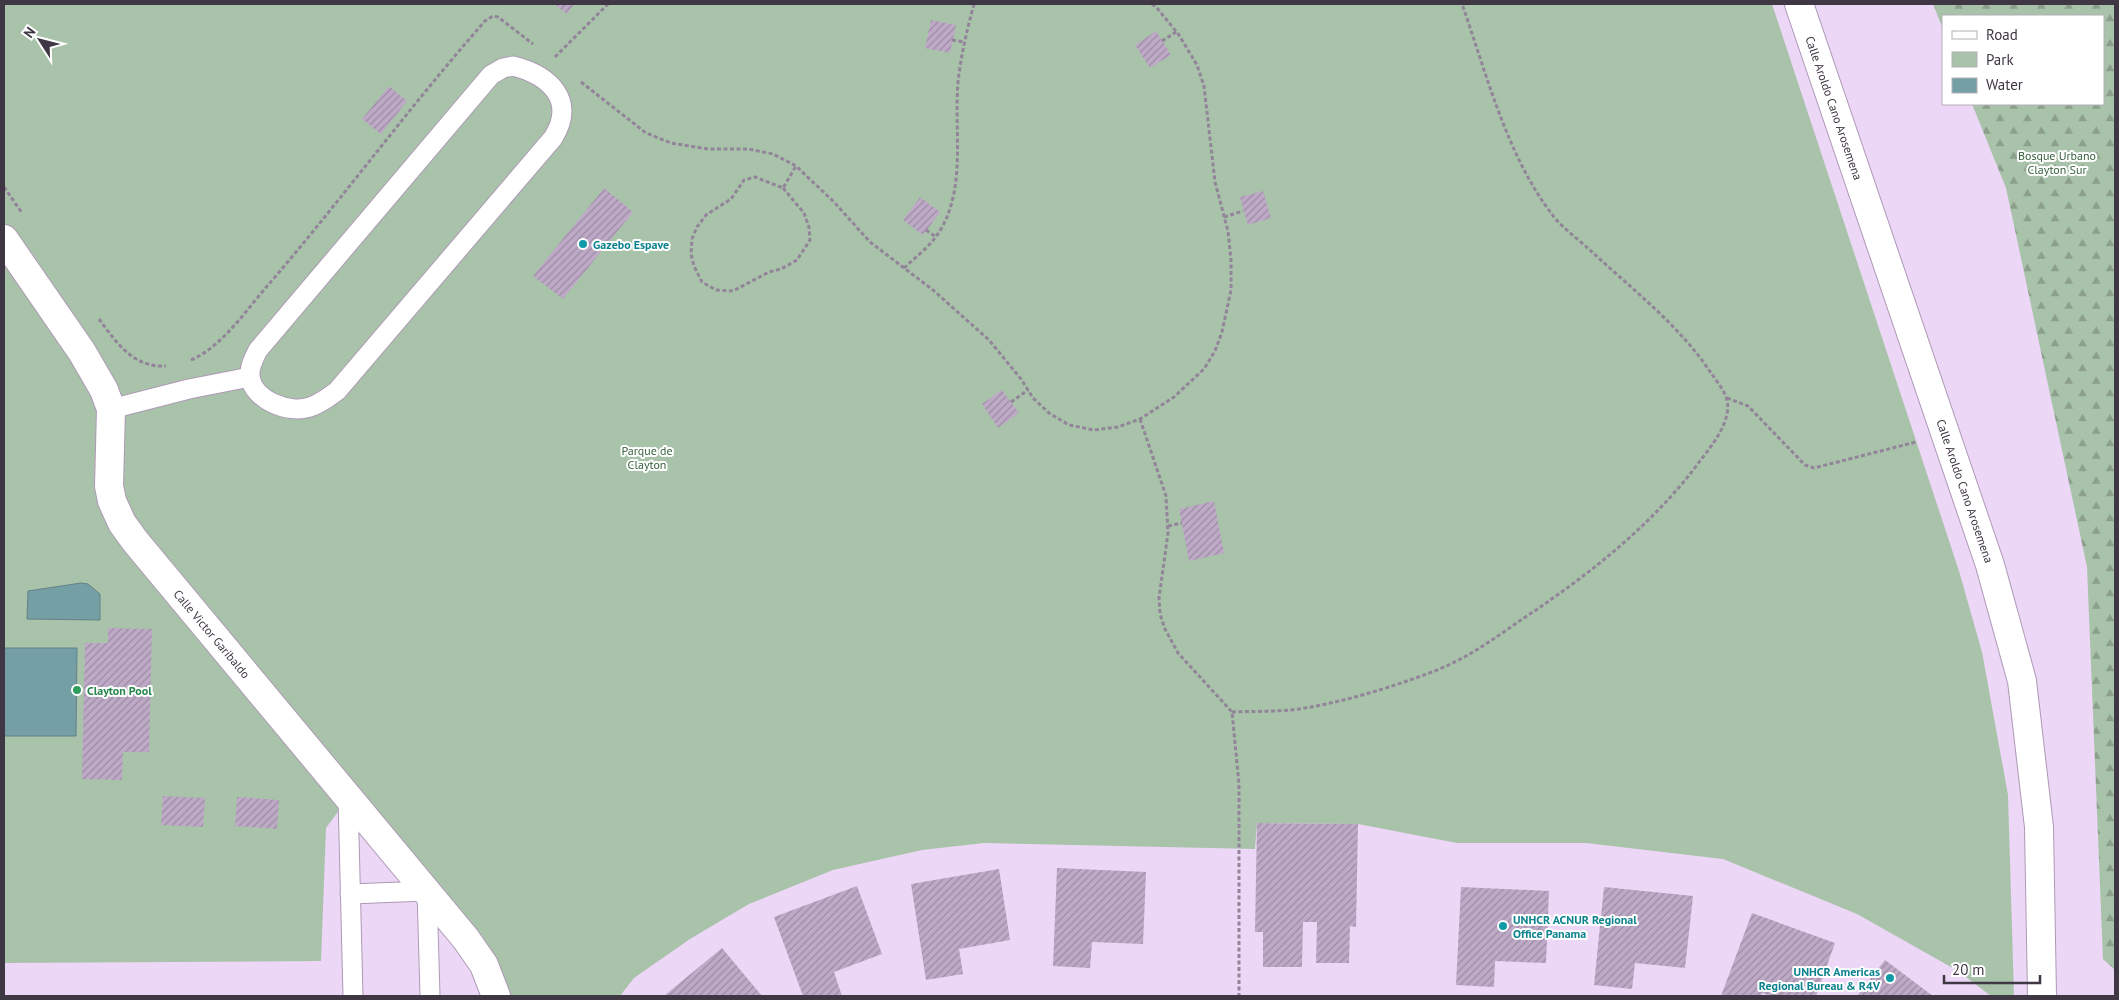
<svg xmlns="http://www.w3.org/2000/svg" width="2119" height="1000" font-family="'PT Sans',sans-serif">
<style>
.forest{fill:url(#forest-firs)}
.park{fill:#a9c3aa}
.water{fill:#74a0a5;stroke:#648088}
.building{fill:url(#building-hatch)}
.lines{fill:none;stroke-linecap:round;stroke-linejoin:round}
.lane-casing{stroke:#ae99b6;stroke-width:21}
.street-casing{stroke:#ae99b6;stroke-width:30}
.path{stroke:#928499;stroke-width:3;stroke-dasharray:4 2.5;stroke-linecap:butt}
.lane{stroke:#fff;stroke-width:19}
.street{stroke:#fff;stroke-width:28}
.culture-dot{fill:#0f9aa8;stroke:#fff;stroke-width:2}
.leisure-dot{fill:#2e9e5b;stroke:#fff;stroke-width:2}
.labels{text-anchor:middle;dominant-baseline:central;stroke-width:4;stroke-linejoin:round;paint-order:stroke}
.street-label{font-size:12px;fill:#3f3743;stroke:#fff}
.park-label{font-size:12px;fill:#345f39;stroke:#fff}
.culture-label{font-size:12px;font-weight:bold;fill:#0d838f;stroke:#fff;text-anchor:start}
.leisure-label{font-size:12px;font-weight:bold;fill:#27864d;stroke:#fff;text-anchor:start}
</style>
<defs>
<pattern id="forest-firs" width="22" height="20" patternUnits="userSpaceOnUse" patternTransform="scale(1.25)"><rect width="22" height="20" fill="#a9c3aa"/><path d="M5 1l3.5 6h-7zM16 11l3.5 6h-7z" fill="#8b9f8c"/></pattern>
<pattern id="building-hatch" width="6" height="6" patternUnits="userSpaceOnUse" patternTransform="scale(1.25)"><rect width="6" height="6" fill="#beaac7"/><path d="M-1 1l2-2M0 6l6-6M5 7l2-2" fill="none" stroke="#9c8ba3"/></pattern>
</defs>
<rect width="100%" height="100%" fill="#ecd7f6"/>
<!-- forest -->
<path class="forest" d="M1933 4H2115V970L2103 959 2087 567 2006 188 1972 104H2103V16H1943V29Z"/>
<!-- park -->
<path class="park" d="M4 4H1772L1959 571 1982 652 2008 795 2014 996H1991L1958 971 1857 914 1723 859 1586 843H1457L1358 824 1257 823 1255 849 984 843 922 850 833 870 749 904 690 939 634 978 620 996H496L348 798 326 828 321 961 4 963Z"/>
<!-- water -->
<g class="water">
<path d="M81 583 88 584 100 594V620L27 619 28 591Z"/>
<path d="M4 648H77L76 736H4Z"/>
</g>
<!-- building -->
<g class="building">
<path d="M554 4H574L567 14Z"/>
<path d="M931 20 956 25 950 53 925 48Z"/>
<path d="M1156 31 1171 55 1150 68 1135 45Z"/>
<path d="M389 86 407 101 381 134 362 119Z"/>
<path d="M604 188 633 212 563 299 533 276Z"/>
<path d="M1263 191 1271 218 1248 225 1240 197Z"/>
<path d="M920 197 940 212 923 235 903 220Z"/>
<path d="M1002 390 1019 413 998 428 982 404Z"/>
<path d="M1214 501 1224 553 1189 561 1179 509Z"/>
<path d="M108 628 152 629 149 752H123L122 780 82 779 85 643H108Z"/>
<path d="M163 796 205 798 203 827 161 825Z"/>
<path d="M237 797 279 800 277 829 235 826Z"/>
<path d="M1257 823 1358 824 1356 927 1350 926 1349 963H1316L1317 922H1303L1302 967H1263V932H1255Z"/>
<path d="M1057 868 1146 872 1143 944 1092 942 1090 968 1053 966Z"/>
<path d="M999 869 1010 940 959 949 963 974 926 980 911 884Z"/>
<path d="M857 886 882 954 834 972 842 996H803L774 917Z"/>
<path d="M1461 887 1549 891 1546 963 1495 961 1494 987 1456 985Z"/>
<path d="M1604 887 1693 896 1685 968 1635 963 1632 989 1594 985Z"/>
<path d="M1752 913 1835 943 1816 996H1771L1762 993 1761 996H1721Z"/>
<path d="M722 948 762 996H664Z"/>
<path d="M1885 960 1933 996H1857Z"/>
</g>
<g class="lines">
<!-- lane casing -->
<g class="lane-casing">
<g id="lane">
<path d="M513 66C549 75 577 100 553 138L337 391C329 397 320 404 310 407 290 414 253 401 250 376 249 367 254 358 258 350L491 75 503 68Z"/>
<path d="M111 409 189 389 250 377"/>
<path d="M348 797 353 996"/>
<path d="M350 894 427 891 430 996"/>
</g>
</g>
<!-- street casing -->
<g class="street-casing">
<g id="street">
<path d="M1799 4 1990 565 2022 681 2039 827 2042 996"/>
<path d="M4 239 82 352 104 390 111 409 109 486 112 501 122 523 135 541 466 939 484 965 496 996"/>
</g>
</g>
<!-- path -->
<g class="path">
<path d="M952 40 964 42"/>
<path d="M1162 41 1176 32"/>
<path d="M555 57 608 4"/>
<path d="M581 82 646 133 671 143 708 149H748L773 154 796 166 834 202 870 242 933 290 989 340 1021 379 1033 398 1049 413 1069 425 1094 430 1118 427 1140 419 1174 397 1204 369 1215 351 1222 332 1231 290V260L1228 231 1215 182 1204 86 1197 65 1179 35 1157 8 1152 4"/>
<path d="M4 187 22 213"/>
<path d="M783 188 804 213 809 227 810 240 797 260 781 269 769 272 733 291 716 290 702 282 694 266 691 254 692 239 697 227 706 215 731 199 744 180 755 177 783 188 796 166"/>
<path d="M1224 217 1243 211"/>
<path d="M926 230 936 237"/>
<path d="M904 268C917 256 932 245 941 229 966 186 954 130 958 82 961 55 967 30 974 4"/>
<path d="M99 319C116 342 133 368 166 366"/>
<path d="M191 360C223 346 246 310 269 284 343 198 410 106 485 21L493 16 498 17 533 44"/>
<path d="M1727 398 1748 406 1805 465 1814 468 1916 442"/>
<path d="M1011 402 1028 390"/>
<path d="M1140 419 1166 496 1168 533 1159 598 1160 614 1165 629 1178 653 1232 712 1239 784V996"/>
<path d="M1168 526 1182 523"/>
<path d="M1232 712C1254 711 1277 712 1299 709 1344 702 1389 688 1432 672 1464 660 1491 641 1518 622 1586 577 1651 527 1700 461 1712 445 1734 419 1726 397 1723 389 1716 380 1711 373 1681 327 1631 288 1591 251 1579 240 1564 229 1554 217 1507 157 1487 75 1462 4"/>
</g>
<!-- lane -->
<use href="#lane" class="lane"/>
<!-- street -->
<use href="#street" class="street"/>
</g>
<!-- markers -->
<g class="culture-dot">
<circle cx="583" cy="244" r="5"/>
<circle cx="1503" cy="926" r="5"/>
<circle cx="1890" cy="978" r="5"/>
</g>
<circle class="leisure-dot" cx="77" cy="690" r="5"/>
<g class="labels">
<!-- street labels -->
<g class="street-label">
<text transform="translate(1834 108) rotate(71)">Calle Aroldo Cano Arosemena</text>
<text transform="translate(1965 491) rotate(71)">Calle Aroldo Cano Arosemena</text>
<text transform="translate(212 634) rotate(50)">Calle Victor Garibaldo</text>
</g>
<!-- park labels -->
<g class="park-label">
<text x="2057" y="155">Bosque Urbano<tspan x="2057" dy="14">Clayton Sur</tspan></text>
<text x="647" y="450">Parque de<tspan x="647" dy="14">Clayton</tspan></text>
</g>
<!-- culture labels -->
<g class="culture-label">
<text x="593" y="244">Gazebo Espave</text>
<text x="1513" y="919">UNHCR ACNUR Regional<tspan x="1513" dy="14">Office Panama</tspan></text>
<text x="1880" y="971" text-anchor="end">UNHCR Americas<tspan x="1880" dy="14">Regional Bureau &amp; R4V</tspan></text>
</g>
<!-- leisure labels -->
<g class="leisure-label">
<text x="87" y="690">Clayton Pool</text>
</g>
</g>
<!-- border -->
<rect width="2119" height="1000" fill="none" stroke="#3f3743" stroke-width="10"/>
<!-- legend -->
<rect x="1942" y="15" width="162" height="90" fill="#ffffff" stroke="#b2afb4"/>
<rect x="1952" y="31" width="25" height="8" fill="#ffffff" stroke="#b2afb4"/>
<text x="1986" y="40" font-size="15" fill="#3f3743">Road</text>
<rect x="1952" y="52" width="25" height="15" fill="#a9c3aa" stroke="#b2afb4"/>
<text x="1986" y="65" font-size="15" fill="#3f3743">Park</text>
<rect x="1952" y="78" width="25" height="15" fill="#74a0a5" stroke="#b2afb4"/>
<text x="1986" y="90" font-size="15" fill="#3f3743">Water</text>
<!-- north arrow -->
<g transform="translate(40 40) rotate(306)" stroke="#ffffff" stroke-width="4" paint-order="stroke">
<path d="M0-4L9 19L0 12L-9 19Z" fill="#3f3743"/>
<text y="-8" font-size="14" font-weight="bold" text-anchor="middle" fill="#3f3743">N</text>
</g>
<!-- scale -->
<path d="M1944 975v8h96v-8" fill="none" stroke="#3f3743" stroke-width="2.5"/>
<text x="1952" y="975" font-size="15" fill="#3f3743" stroke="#ffffff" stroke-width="4" paint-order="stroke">20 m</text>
</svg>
